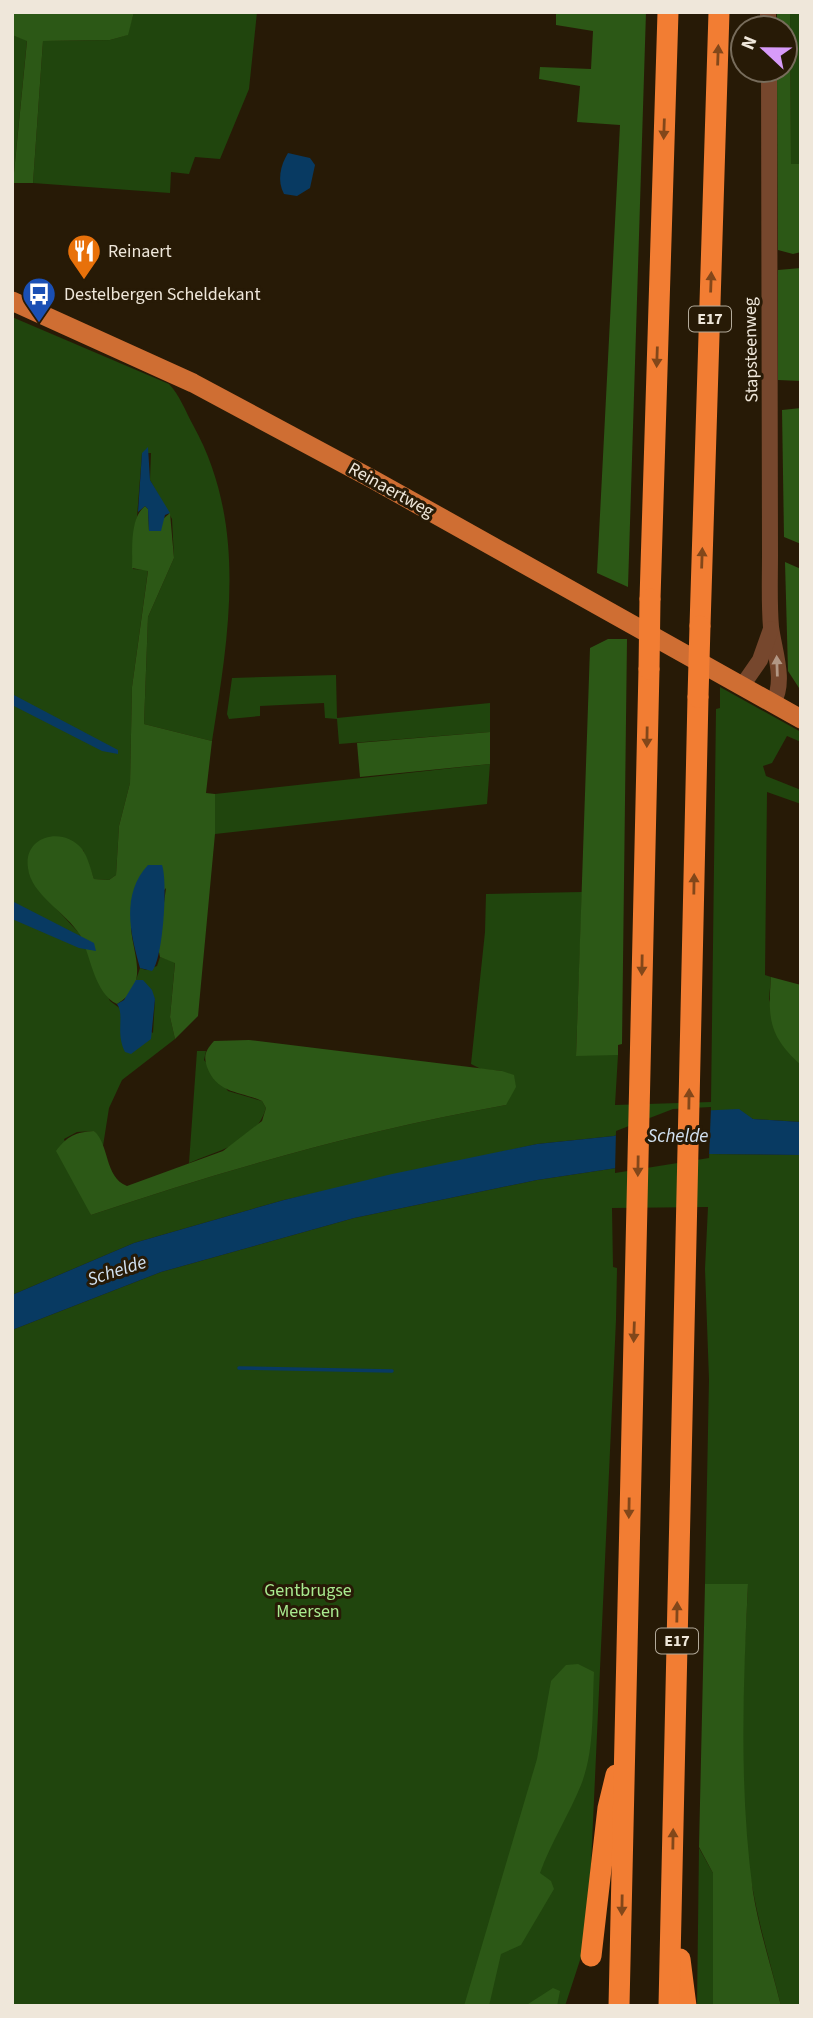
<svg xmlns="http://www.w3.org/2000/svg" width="813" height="2018" font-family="'Source Sans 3',sans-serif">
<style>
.green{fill:#20450d}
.forest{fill:#2c5816}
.water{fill:#083a62}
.pier{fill:#271a06}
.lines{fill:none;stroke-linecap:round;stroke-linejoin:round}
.stream{stroke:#083a62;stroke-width:3.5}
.minor{stroke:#76472d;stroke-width:16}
.major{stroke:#cf6e33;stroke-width:19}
.highway{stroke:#f27d33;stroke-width:21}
.highway-bridge{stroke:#f27d33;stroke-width:21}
.oneway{fill:#82471a}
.oneway2{fill:#b29784}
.labels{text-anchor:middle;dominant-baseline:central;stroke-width:6;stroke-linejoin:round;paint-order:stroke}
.shield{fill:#271a06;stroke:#b3aa9a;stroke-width:2}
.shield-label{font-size:16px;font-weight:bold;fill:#efe7da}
.poi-label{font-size:18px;fill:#efe7da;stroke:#271a06;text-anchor:start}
.street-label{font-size:18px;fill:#efe7da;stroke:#271a06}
.park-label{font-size:18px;fill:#a9ea8f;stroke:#271a06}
.water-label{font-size:19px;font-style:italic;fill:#d2e2f2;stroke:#271a06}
</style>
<rect width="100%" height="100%" fill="#271a06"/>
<!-- green -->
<g class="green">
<path d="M134 12H257L249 89 220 159 195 157 189 174 171 172 170 193 33 183 43 41 110 40 127 35Z"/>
<path d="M790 12H801V164H791Z"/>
<path d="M12 35 27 40 13 183H12Z"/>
<path d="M12 317 169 384C180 396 185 410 193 425 248 524 229 634 212 741L144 724 148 617 174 558 172 519 150 480 151 453H142L133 569 148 570 132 687 130 783 119 826 116 875 109 880 94 879 83 850 38 889 79 933 110 1001 153 1033 155 999 142 980H136L140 968 146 970 157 966 160 957 175 962 170 1017 175 1039 122 1080 109 1108 103 1146 94 1131 77 1132 64 1139 91 1215C227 1169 365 1130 506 1105L502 1071 481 1069 471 1064 485 932 486 894 582 892 576 1055H618L615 1105 711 1102 716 709 720 708V687L801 732V742L787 736 772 763 763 766 766 776 801 790V804L767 792 765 975 771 977 769 999 781 1040 801 1065V1122L753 1119 742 1114 674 1112 614 1136 537 1144 284 1200 134 1243 12 1295Z"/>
<path d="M336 675 337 718 490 703V732L339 744 337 719 325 718 324 703 260 706V716L229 719 227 714 232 678Z"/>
<path d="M490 764 487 804 215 834V794Z"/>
<path d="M197 1051H206L204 1060 228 1091 262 1101 266 1108C256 1143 219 1150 189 1163Z"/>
<path d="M709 1154 801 1155V2006H781C772 1969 761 1933 754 1896 734 1795 743 1687 748 1585L705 1584 709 1379 705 1269 708 1207 612 1208 613 1267 617 1268 616 1320 591 1865 582 1954 565 2006H12V1330L161 1272 354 1218 537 1180Z"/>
<path d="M699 1848 713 1873V2006H697Z"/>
</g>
<!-- forest -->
<g class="forest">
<path d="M12 12H134L128 35 110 40 43 41 33 183H13L27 41 12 35Z"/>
<path d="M556 12H646L628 587 597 573 620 125 577 122 580 86 539 79 540 67 591 69 593 31 556 25Z"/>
<path d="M777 12H790L791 164H801V252L793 254 778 250 777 70H785V28H777Z"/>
<path d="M801 268V381L778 380V270Z"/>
<path d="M801 408V544L784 537 782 410Z"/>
<path d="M145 506 148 509 149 531 170 513 174 558 148 617 144 724 212 741 206 793 215 794V834L198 1016 175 1039 170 1017 175 963 160 957 158 947 166 888 131 928C133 956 150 984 117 1004 94 993 91 956 80 935 66 912 31 895 28 868 23 835 64 826 82 849 88 857 91 870 94 879L109 880 116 875 119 826 130 783 132 687 148 571 132 568C133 550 129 519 145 506Z"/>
<path d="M785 562 801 569V691L788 671Z"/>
<path d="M608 639H627L622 1044 618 1045V1055L576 1056 590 648Z"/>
<path d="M490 732V764L360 777 357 743Z"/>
<path d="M771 977 801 985V1065C768 1036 768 1017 771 977Z"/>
<path d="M249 1040 502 1071 514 1075 516 1087 506 1105C365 1130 227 1169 91 1215L56 1151C67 1136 76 1132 94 1131 110 1145 104 1177 127 1186L223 1151 262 1121 266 1108 262 1101C240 1091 217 1094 207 1067 203 1055 206 1050 214 1041Z"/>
<path d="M705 1584H748C743 1687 739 1790 753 1892 759 1930 772 1969 781 2006H713V1873L699 1847Z"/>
<path d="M578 1664 594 1672C592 1709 595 1750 581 1785 569 1815 551 1842 540 1873L551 1881 554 1889 521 1945 501 1954 489 2006H464L537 1759 551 1681 566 1665Z"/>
<path d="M553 1988 560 1991 557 2006H525Z"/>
</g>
<!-- water -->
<g class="water">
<path d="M288 153 310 158 315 165 310 188 297 196 284 194C277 181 280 166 288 153Z"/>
<path d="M148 447 150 480 170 513 165 515 161 531H149L148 509 145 506 138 512 142 453Z"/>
<path d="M12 694 118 750V754L102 751 12 705Z"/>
<path d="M148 865H162C168 882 163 959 152 971L140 968C130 933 121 894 148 865Z"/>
<path d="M12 901 94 943 96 951 79 948 12 919Z"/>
<path d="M136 980H143L152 990 155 999 151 1039 131 1054 125 1052C115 1032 125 1015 117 1004L124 1000Z"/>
<path d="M739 1109 753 1119 801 1122V1155L709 1154 537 1180 354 1218 161 1272 12 1330V1295L134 1243 284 1200 392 1174 537 1144 614 1136 674 1112Z"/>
</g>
<!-- pier -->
<path class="pier" d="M711 1107 709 1158 615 1173 616 1131 673 1109Z"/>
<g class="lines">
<!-- stream -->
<path class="stream" d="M239 1368 392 1371"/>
<!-- minor -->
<g class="minor">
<path d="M768 12V28"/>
<path d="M769 70 770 555C770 579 769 604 771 627 774 651 786 681 773 703"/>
<path d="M742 686 760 660 771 629"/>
</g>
<!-- major -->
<path class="major" d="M12 301 193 383 374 480 801 719"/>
<!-- highway -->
<g class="highway">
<path d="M650 599 668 12"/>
<path d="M700 626 719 12"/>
<path d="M591 1956 608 1808 616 1775"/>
<path d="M680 1959 686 2006"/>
<path d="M619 2006 649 669"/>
<path d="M669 2006 698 697"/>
</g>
<!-- highway-bridge -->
<g class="highway-bridge">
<path d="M649 669 650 599"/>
<path d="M698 697 700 626"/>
</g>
</g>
<!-- one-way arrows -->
<defs><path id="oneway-solid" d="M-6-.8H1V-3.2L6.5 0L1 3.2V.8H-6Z" transform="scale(1.75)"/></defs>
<g class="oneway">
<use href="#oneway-solid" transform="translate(718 55) rotate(-88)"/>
<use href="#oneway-solid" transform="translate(664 129) rotate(92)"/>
<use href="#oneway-solid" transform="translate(711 282) rotate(-88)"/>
<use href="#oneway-solid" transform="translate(657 357) rotate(92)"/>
<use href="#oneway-solid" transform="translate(702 558) rotate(-88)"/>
<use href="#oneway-solid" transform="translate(647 737) rotate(91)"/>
<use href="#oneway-solid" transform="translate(694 884) rotate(-89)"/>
<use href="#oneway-solid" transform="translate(642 965) rotate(91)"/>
<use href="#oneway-solid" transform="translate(689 1099) rotate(-89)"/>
<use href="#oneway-solid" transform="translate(638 1166) rotate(91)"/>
<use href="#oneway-solid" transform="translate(634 1332) rotate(92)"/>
<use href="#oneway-solid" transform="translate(629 1508) rotate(91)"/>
<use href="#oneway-solid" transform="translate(677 1612) rotate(-89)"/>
<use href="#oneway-solid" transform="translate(673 1839) rotate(-89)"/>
<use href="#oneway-solid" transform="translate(622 1905) rotate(91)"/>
</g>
<use class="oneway2" href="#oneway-solid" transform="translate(777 666) rotate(-92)"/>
<!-- icons -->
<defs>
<g id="restaurant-pin" transform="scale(1.75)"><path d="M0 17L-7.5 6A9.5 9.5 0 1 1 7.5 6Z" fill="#e8710a" stroke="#271a06"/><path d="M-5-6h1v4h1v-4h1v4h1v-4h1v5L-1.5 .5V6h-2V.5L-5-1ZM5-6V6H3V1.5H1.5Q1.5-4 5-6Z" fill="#fff"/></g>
<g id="bus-pin" transform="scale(1.75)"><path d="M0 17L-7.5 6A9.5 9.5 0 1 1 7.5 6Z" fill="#1a4fb4" stroke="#271a06"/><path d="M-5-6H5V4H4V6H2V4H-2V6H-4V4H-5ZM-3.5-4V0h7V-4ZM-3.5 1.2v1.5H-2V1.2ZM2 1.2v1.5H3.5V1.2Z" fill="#fff"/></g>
</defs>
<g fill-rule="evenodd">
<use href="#restaurant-pin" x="84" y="251"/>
<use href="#bus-pin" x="39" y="294"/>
</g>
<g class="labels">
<!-- shield labels -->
<g class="shield">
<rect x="689" y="306.5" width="42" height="25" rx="5"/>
<rect x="656" y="1628.5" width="42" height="25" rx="5"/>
</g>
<g class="shield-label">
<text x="710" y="319">E17</text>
<text x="677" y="1641">E17</text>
</g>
<!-- poi labels -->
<g class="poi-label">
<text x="108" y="251">Reinaert</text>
<text x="64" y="294">Destelbergen Scheldekant</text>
</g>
<!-- street labels -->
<g class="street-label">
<text transform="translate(751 350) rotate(-91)">Stapsteenweg</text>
<text transform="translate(391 490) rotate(29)">Reinaertweg</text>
</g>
<!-- park labels -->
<g class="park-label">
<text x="308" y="1590">Gentbrugse<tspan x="308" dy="21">Meersen</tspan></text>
</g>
<!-- water labels -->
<g class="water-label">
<text x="678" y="1136">Schelde</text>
<text transform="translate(117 1271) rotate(-18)">Schelde</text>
</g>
</g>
<!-- border -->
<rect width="813" height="2018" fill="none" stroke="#efe7da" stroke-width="28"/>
<!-- north arrow -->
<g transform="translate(764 49) rotate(292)"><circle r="33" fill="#271a06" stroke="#776c5b" stroke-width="2"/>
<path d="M0-5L12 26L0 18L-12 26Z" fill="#d79bf9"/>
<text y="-10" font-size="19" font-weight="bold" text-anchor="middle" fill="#efe7da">N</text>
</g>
</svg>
